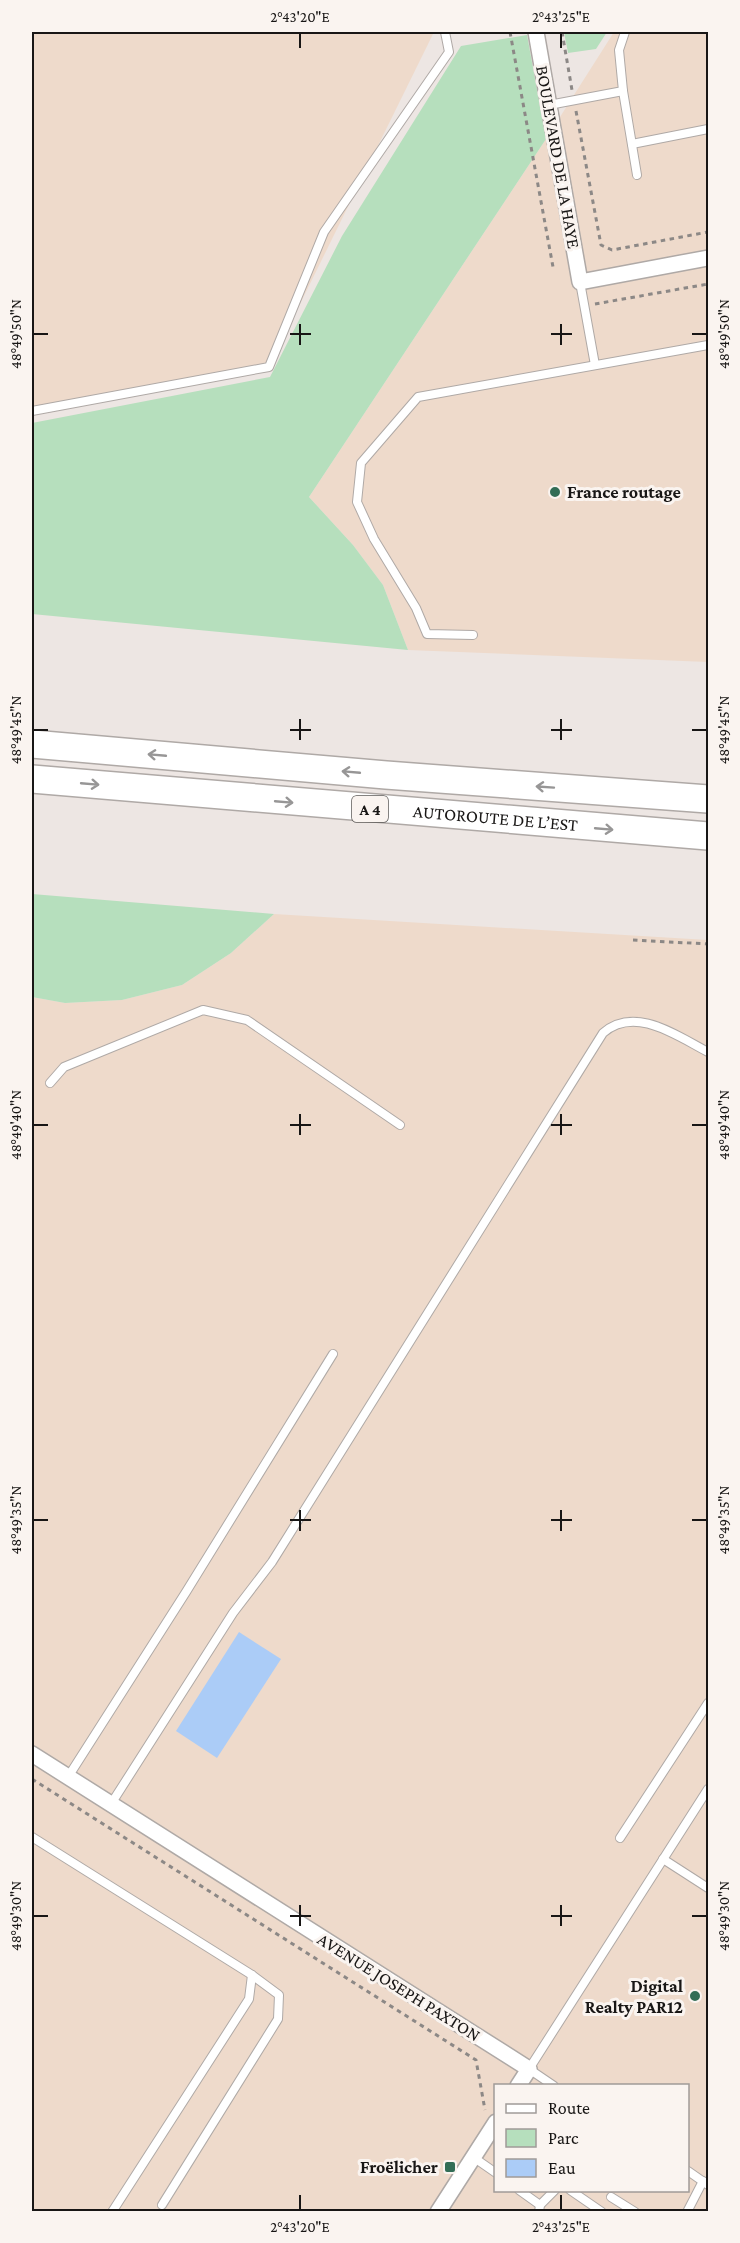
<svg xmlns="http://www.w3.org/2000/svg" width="740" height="2243" font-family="'Crimson Pro',serif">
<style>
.industrial{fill:#eedacb;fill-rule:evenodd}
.green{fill:#b6dfbd}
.water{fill:#abccf7}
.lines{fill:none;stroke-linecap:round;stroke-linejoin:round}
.lane-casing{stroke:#afa9a6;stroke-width:10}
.street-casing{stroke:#afa9a6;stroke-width:18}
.highway-casing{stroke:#afa9a6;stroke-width:30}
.path{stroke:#8c8886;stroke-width:3;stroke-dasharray:4.5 4.5;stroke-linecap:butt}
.lane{stroke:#fff;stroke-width:8}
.street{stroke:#fff;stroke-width:15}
.highway{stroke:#fff;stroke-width:27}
.oneway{stroke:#979696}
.ticks{fill:none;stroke:#181615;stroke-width:2}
.poi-dot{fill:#326d56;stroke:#faf4f0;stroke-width:2}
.labels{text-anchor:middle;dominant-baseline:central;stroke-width:6;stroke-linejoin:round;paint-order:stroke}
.shield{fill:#faf4f0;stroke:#5c5957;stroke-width:1.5}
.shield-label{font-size:16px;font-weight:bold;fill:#181615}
.street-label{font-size:18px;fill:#181615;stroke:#faf4f0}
.poi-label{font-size:18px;font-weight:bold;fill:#181615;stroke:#faf4f0;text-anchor:end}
.neatline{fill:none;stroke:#181615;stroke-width:2}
.ticks-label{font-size:15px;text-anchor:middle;fill:#181615}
</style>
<rect width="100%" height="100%" fill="#ede6e3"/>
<!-- industrial -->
<g class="industrial">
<path d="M32 32H434L269 367 32 411Z"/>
<path d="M614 32H708V662L408 650 383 585 353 545 309 497 546 139Z"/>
<path d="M274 914 708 940V2211H32V997L65 1003 122 1000 182 985 231 953ZM496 2086H688V2190H496Z"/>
</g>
<!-- green -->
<g class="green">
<path d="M564 32H607L596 49 568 53Z"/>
<path d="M527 35 546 139 309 497 353 545 383 585 408 650 32 614V423L270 377 342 236 461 46Z"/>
<path d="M32 894 274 914 231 953 182 985 122 1000 65 1003 32 997Z"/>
</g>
<!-- water -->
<path class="water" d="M239 1632 281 1659 217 1758 176 1731Z"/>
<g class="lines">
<!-- lane casing -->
<g class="lane-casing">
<g id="lane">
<path d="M623 91 637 175"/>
<path d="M549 105 623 91 619 50 625 32"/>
<path d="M632 144 708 129"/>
<path d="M580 282 595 365"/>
<path d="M32 411 269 367 324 232 449 52 445 32"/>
<path d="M473 635 427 634 416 608 374 539 357 502 361 463 418 397 708 345"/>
<path d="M50 1083 64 1067 203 1010 247 1020 400 1125"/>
<path d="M68 1777 186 1592 333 1354"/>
<path d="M111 1804 233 1613 272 1562 603 1033C635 1005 677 1036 708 1052"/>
<path d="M32 1837 252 1975 279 1995 278 2019 162 2205"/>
<path d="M620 1838 708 1703"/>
<path d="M663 1859 708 1888"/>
<path d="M554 2086 529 2069 708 1789"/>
<path d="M473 2157 496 2173"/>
<path d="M688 2171 708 2185"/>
<path d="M519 2190 540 2205"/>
<path d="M570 2190 602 2212"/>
<path d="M611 2197 635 2212"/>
<path d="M112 2212 249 1999 252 1975"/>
<path d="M539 2212 540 2205 555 2190"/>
<path d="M687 2212 703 2181"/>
</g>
</g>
<!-- street casing -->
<g class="street-casing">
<g id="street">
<path d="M536 32 580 282 708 258"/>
<path d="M32 1754 529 2069 518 2086"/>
<path d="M438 2212 496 2122"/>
</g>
</g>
<!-- highway casing -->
<g class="highway-casing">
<g id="highway">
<path d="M32 744 386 775 708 799"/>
<path id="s1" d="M32 779 708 836"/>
</g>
</g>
<!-- path -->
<g class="path">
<path d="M510 32 553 267"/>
<path d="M562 32 572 90"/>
<path d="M576 111 601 245 612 250 708 232"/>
<path d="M595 304 708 284"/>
<path d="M633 940 708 944"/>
<path d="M32 1779 476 2060 485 2110"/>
</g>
<!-- lane -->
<use href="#lane" class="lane"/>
<!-- street -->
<use href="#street" class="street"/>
<!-- highway -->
<use href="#highway" class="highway"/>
</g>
<!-- one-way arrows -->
<defs><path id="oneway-shaft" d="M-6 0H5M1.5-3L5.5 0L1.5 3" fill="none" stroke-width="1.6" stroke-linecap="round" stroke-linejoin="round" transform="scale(1.5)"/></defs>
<g class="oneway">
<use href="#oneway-shaft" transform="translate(157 755) rotate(-175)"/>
<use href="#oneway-shaft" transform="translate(351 772) rotate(-175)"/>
<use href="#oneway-shaft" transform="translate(90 784) rotate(5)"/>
<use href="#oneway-shaft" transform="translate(545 787) rotate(-176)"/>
<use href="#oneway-shaft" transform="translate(284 802) rotate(5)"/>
<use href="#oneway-shaft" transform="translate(604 829) rotate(5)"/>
</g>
<!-- ticks -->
<path class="ticks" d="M300 33V48M561 33V48M300 324V345M561 324V345M33 334H48M290 334H311M551 334H572M692 334H707M300 719V740M561 719V740M33 730H48M290 730H311M551 730H572M692 730H707M300 1114V1135M561 1114V1135M33 1125H48M290 1125H311M551 1125H572M692 1125H707M300 1510V1531M561 1510V1531M33 1520H48M290 1520H311M551 1520H572M692 1520H707M300 1905V1926M561 1905V1926M33 1916H48M290 1916H311M551 1916H572M692 1916H707M300 2195V2210M561 2195V2210"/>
<!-- markers -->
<g class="poi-dot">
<circle cx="555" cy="492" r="6"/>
<circle cx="695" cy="1996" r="6"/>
<rect x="444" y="2161" width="12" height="12" rx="3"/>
</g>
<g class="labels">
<!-- shield labels -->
<rect class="shield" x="352" y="796" width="36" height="26" rx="4.5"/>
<g class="shield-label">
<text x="370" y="809">A 4</text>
</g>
<!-- street labels -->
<g class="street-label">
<text transform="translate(558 157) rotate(80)">BOULEVARD DE LA HAYE</text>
<text stroke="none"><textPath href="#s1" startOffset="465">AUTOROUTE DE L’EST</textPath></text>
<text transform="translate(399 1987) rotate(32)">AVENUE JOSEPH PAXTON</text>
</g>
<!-- poi labels -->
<g class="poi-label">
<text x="567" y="492" text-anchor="start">France routage</text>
<text x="683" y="1986">Digital<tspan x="683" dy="21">Realty PAR12</tspan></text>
<text x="438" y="2167">Froëlicher</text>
</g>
</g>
<!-- border -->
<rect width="740" height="2243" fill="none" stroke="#faf4f0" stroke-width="66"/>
<!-- legend -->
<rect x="494" y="2084" width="195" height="108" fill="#faf4f0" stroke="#a09b98" stroke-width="1.5"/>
<rect x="506" y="2104" width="30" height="9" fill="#ffffff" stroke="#a09b98" stroke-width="1.5"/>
<text x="548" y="2114" font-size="18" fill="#181615">Route</text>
<rect x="506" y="2129" width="30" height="18" fill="#b6dfbd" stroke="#a09b98" stroke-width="1.5"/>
<text x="548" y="2144" font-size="18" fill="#181615">Parc</text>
<rect x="506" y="2159" width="30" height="18" fill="#abccf7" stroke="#a09b98" stroke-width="1.5"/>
<text x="548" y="2174" font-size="18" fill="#181615">Eau</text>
<rect x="33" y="33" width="674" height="2177" class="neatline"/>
<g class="ticks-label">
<text x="300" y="22">2°43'20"E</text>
<text x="561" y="22">2°43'25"E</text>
<text transform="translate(16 334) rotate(-90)" y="5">48°49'50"N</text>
<text transform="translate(724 334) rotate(-90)" y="5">48°49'50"N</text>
<text transform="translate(16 730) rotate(-90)" y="5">48°49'45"N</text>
<text transform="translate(724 730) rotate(-90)" y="5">48°49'45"N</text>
<text transform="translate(16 1125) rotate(-90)" y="5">48°49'40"N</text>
<text transform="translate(724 1125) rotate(-90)" y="5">48°49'40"N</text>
<text transform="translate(16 1520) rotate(-90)" y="5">48°49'35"N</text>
<text transform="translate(724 1520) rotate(-90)" y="5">48°49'35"N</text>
<text transform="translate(16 1916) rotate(-90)" y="5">48°49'30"N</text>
<text transform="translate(724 1916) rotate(-90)" y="5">48°49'30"N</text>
<text x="300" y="2232">2°43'20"E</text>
<text x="561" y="2232">2°43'25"E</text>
</g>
</svg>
